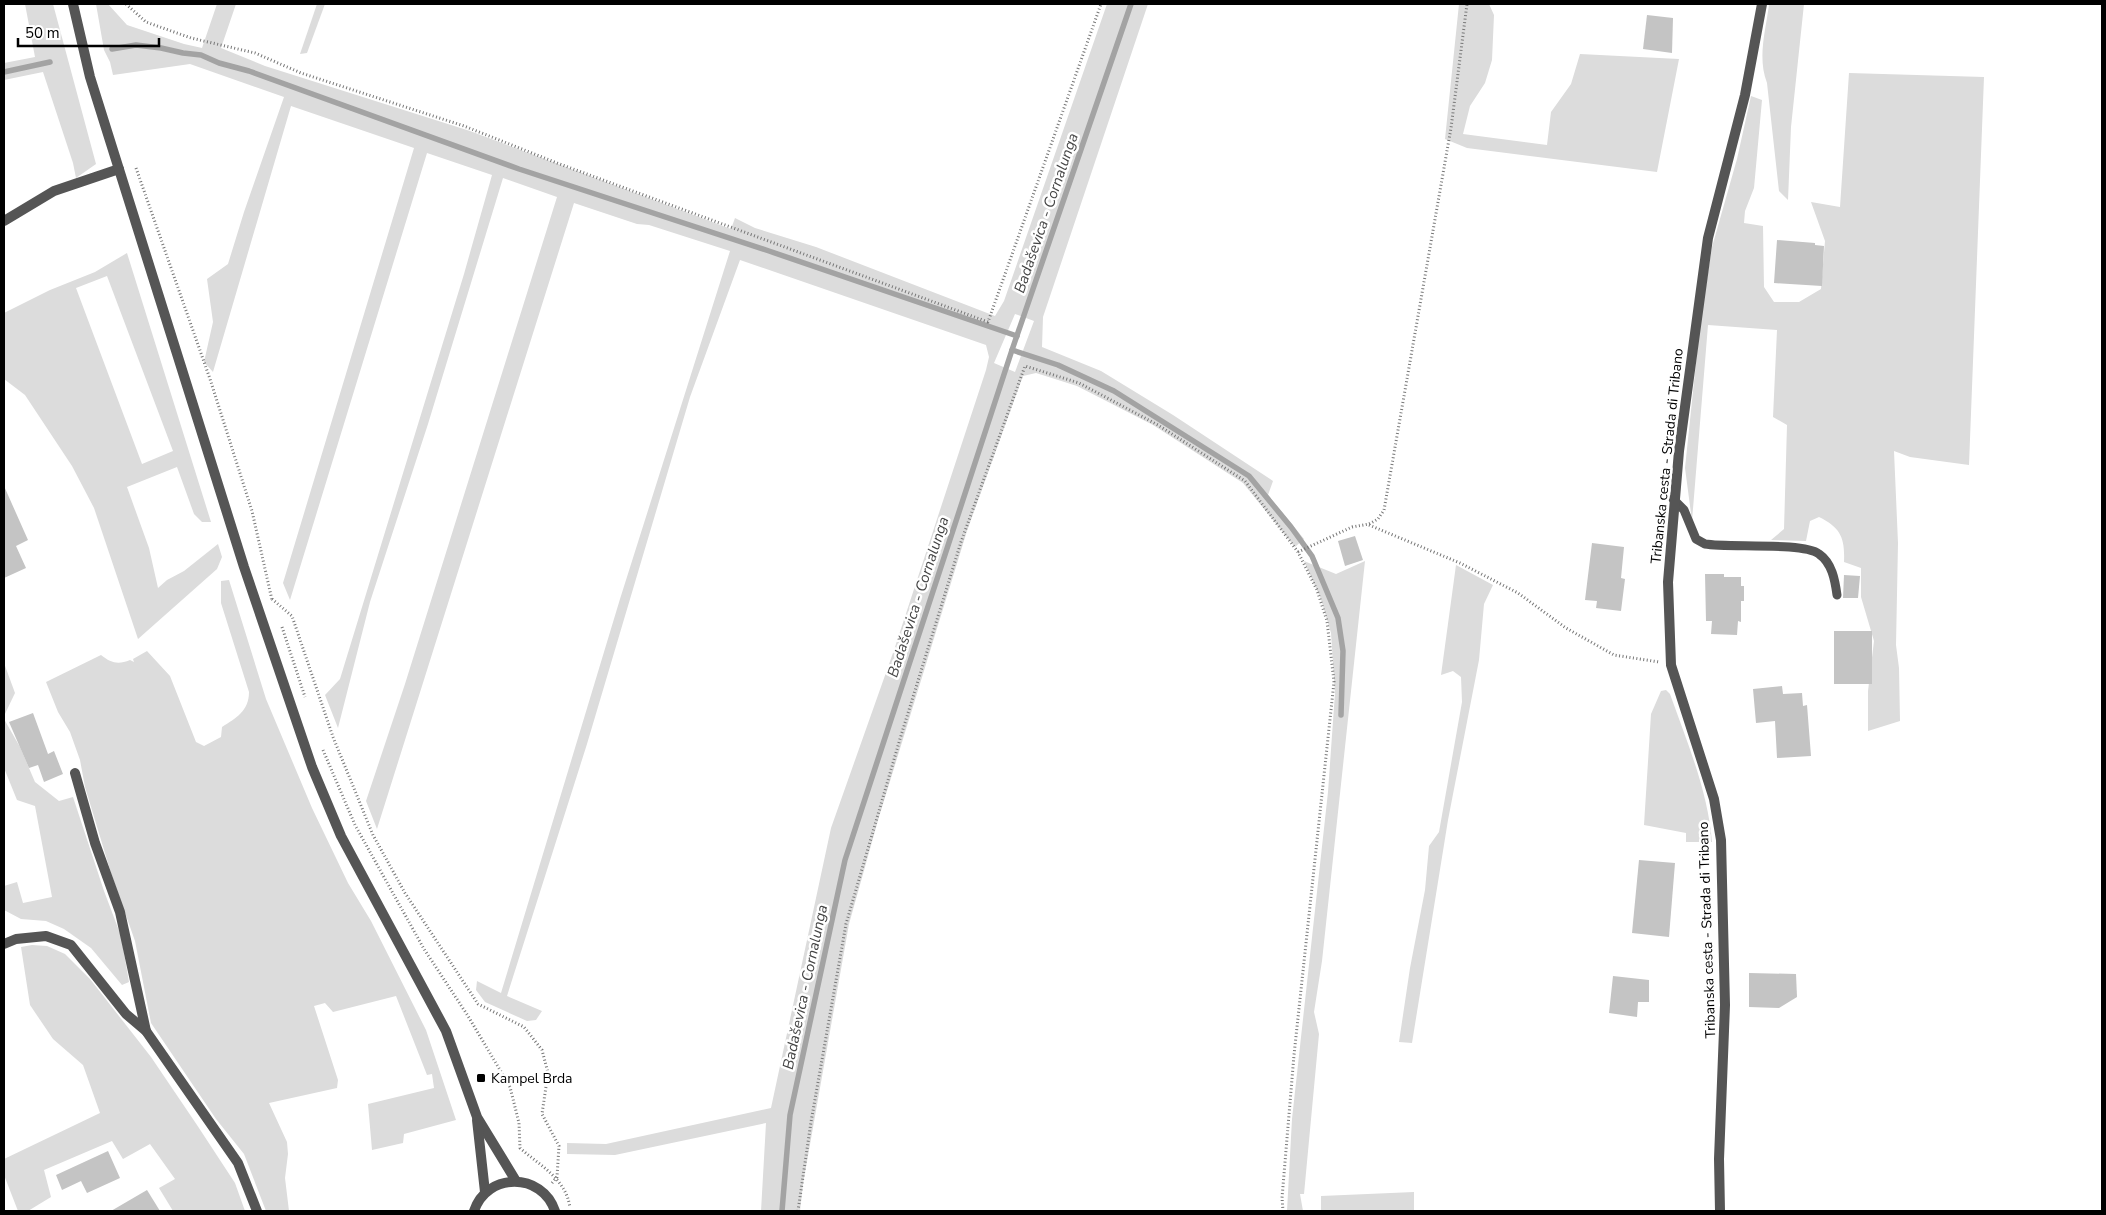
<svg xmlns="http://www.w3.org/2000/svg" width="2106" height="1215" font-family="'Nunito Sans',sans-serif">
<style>
.green{fill:#dcdcdc;fill-rule:evenodd}
.lines{fill:none;stroke-linecap:round;stroke-linejoin:round}
.stream{stroke:#a3a3a3;stroke-width:5.5}
.building{fill:#c4c4c4}
.path{stroke:#777;stroke-width:3;stroke-dasharray:1 2.5;stroke-linecap:butt}
.service{stroke:#555;stroke-width:9}
.minor{stroke:#555;stroke-width:10}
.tertiary{stroke:#555;stroke-width:10}
.poi-dot{fill:#000;stroke:#fff;stroke-width:2}
.labels{text-anchor:middle;dominant-baseline:central;stroke-width:5;stroke-linejoin:round;paint-order:stroke}
.street-label{font-size:14px;fill:#000;stroke:#fff}
.poi-label{font-size:14px;fill:#000;stroke:#fff;text-anchor:start}
.water-label{font-size:15px;font-style:italic;fill:#444;stroke:#fff}
</style>
<rect width="100%" height="100%" fill="#fff"/>
<!-- green -->
<g class="green">
<path d="M25 4H53L96 164 76 178 73 163 43 72 4 80V63L35 57Z"/>
<path d="M96 4H108L127 25 184 44 202 48 217 4H236L221 48 265 66 470 131 731 229 735 218 755 228 816 247 995 316 1004 301 1107 4H1148L1043 317 1042 347 1101 371 1173 415 1273 481 1268 495 1304 539 1295 547 1243 483 1153 425 1077 386 1036 373 1023 376 967 531 879 817 849 924 803 1184 800 1211H761L766 1123 615 1155 567 1154V1143L606 1144 771 1108 831 828 894 650 986 370 989 357 986 345 740 260 690 397 587 744 507 996 542 1011 536 1020 527 1021 485 1002 476 990 477 981 501 993 620 599 730 251 649 225 637 224 574 203 377 829 366 801 405 684 557 197 503 178 428 424 370 602 338 728 325 695 340 679 464 274 492 175 427 153 290 600 283 583 414 148 291 106 213 372 204 362 213 322 207 279 228 264 244 212 284 97 190 64 113 75 110 62 104 50ZM1015 314 1034 321 1015 372 994 363Z"/>
<path d="M317 4H325L307 53 300 54Z"/>
<path d="M1459 4H1489L1494 15 1492 60 1485 83 1470 106 1463 134 1547 145 1551 112 1571 84 1580 54 1679 59 1657 172 1467 148 1445 139Z"/>
<path d="M1769 4H1804L1791 127 1788 200 1779 191 1767 83C1757 57 1766 30 1769 4Z"/>
<path d="M1849 73 1984 77 1969 465 1910 457 1894 451 1898 543 1896 645 1899 668 1900 721 1868 731V691L1874 641 1861 597V568L1844 562C1845 538 1841 528 1819 517L1810 521 1806 541 1771 540 1784 529 1787 425 1773 417 1777 330 1708 325 1692 521 1685 468 1700 324 1712 247 1737 159 1751 96 1762 100 1754 188 1745 211 1744 223 1763 226 1764 287 1774 302H1799L1821 289 1825 241 1811 202 1840 207Z"/>
<path d="M127 253 211 522H202L194 514 177 467 127 487 149 548 158 588 167 580 184 571 218 544 222 557 217 569 138 639 94 508 72 466 25 395 4 379V313L50 290 95 272ZM107 276 173 451 142 464 76 288Z"/>
<path d="M1304 561 1336 574 1365 561 1322 961 1314 1012 1319 1034 1304 1194H1300L1303 1211H1287L1292 1119 1328 792 1335 693 1331 633 1321 599Z"/>
<path d="M1456 565 1493 585 1484 604 1479 660 1448 820 1412 1043 1399 1042 1410 968 1425 890 1429 846 1439 832 1462 702 1461 677 1453 671 1441 675Z"/>
<path d="M229 580 266 699 312 808 348 883 371 921 426 1030 456 1120 404 1134 403 1143 372 1150 368 1104 434 1088 432 1074 427 1075 396 996 333 1012 325 1003 314 1006 338 1080 337 1088 269 1103 287 1142 288 1154 285 1178 289 1211H266L244 1154 216 1119 151 1023 135 941 111 873 85 787 80 760 70 732 58 712 46 682 101 655C111 663 118 665 130 660L134 662 133 659 147 651 170 676 196 742 204 746 221 737 222 727C236 718 249 711 249 692L221 603V581Z"/>
<path d="M4 663 15 693 4 716Z"/>
<path d="M1666 690 1670 694C1687 742 1708 791 1712 842H1686V833L1644 825 1651 714 1661 691Z"/>
<path d="M4 719 20 747 35 782 59 801 73 797 104 891 121 936 129 982 122 985 91 948 64 929 46 921 21 919 4 910V886L17 882 23 903 52 897 35 806 17 800 4 768Z"/>
<path d="M32 945 47 946 65 954 90 979 151 1057 197 1125 235 1183 245 1211H173L159 1188 175 1179 150 1144 123 1159 112 1141 44 1170 51 1197 28 1211H18L4 1175V1159L100 1113 83 1065 53 1039 30 1005 21 947Z"/>
<path d="M1414 1192V1211H1321V1196Z"/>
</g>
<g class="lines">
<!-- stream -->
<g class="stream">
<path d="M112 49 136 45 161 48 183 53 201 55 219 63 249 71 519 169 769 251 1017 336"/>
<path d="M4 72 50 62"/>
<path d="M1012 350 1058 365 1114 391 1249 476 1291 527 1312 556 1338 618 1343 651 1341 715"/>
<path d="M782 1211 790 1115 845 860 1012 350 1131 4"/>
</g>
</g>
<!-- building -->
<g class="building">
<path d="M1647 15 1673 18 1672 53 1643 49Z"/>
<path d="M1777 240 1815 243V245L1824 246 1822 286 1774 283Z"/>
<path d="M4 486 28 540 16 546 26 568 4 578Z"/>
<path d="M1355 536 1363 560 1345 566 1338 541Z"/>
<path d="M1592 543 1624 547 1621 578 1625 579 1621 611 1596 608 1597 601 1585 600Z"/>
<path d="M1705 574H1724V577H1741V586H1744V601H1741V622L1738 621 1737 635 1711 634 1712 621H1706Z"/>
<path d="M1844 575 1860 576 1858 598H1843Z"/>
<rect x="1834" y="631" width="38" height="53"/>
<path d="M1782 686 1783 694 1802 693 1803 706 1807 705 1811 756 1777 758 1775 721 1756 723 1753 689Z"/>
<path d="M33 713 48 754 54 751 63 774 44 782 38 765 29 768 9 722Z"/>
<path d="M1639 860 1675 863 1669 937 1632 933Z"/>
<path d="M1749 973 1796 974 1797 997 1779 1008 1749 1007Z"/>
<path d="M1613 976 1649 980V1002H1638L1637 1017 1609 1013Z"/>
<path d="M108 1151 120 1178 87 1193 81 1181 62 1190 56 1175Z"/>
<path d="M147 1190 160 1211H111Z"/>
</g>
<g class="lines">
<!-- path -->
<g class="path">
<path d="M126 4 146 22 191 38 255 53 301 73 464 126 557 163 988 322 1101 4"/>
<path d="M136 168 210 379 252 511 272 600"/>
<path d="M1369 525 1460 563 1518 593 1566 628 1614 655 1659 662"/>
<path d="M1298 552 1352 527 1369 524 1378 519 1384 510 1451 128 1467 4"/>
<path d="M272 599 292 616 333 737 373 835 405 893 478 1004 524 1027 542 1050 548 1073 542 1114 559 1146 557 1177 552 1183"/>
<path d="M282 627 305 697"/>
<path d="M323 750 355 825 424 949 468 1016 510 1087 519 1123 520 1148C540 1166 566 1178 570 1208"/>
<path d="M798 1211 811 1122 846 924 900 739 961 542 1025 366 1079 383 1158 425 1245 481 1298 552 1317 590 1327 621 1334 682 1294 1055 1282 1198 1283 1211"/>
</g>
<!-- service -->
<path class="service" d="M1673 499 1684 510 1696 539 1705 544C1728 548 1803 542 1819 554 1832 563 1835 580 1837 595"/>
<!-- minor -->
<g class="minor">
<path d="M4 221 54 191 119 169"/>
<path d="M75 773 95 843 120 912 146 1031"/>
<path d="M4 944 16 939 46 936 71 945 126 1014 146 1031 238 1163 257 1211"/>
<path d="M1720 1211 1719 1159 1725 1005 1721 840 1714 799 1671 665 1668 582 1679 451 1708 238 1745 95 1762 4"/>
</g>
<!-- tertiary -->
<g class="tertiary">
<path d="M73 4 90 77 244 567 312 767 341 836 446 1031 477 1117 516 1181"/>
<path d="M477 1120 485 1192"/>
<path d="M474 1211C487 1172 542 1172 555 1211"/>
</g>
</g>
<!-- markers -->
<rect class="poi-dot" x="476" y="1073" width="10" height="10" rx="2.5"/>
<g class="labels">
<!-- street labels -->
<g class="street-label">
<text transform="translate(1667 456) rotate(-84)">Tribanska cesta - Strada di Tribano</text>
<text transform="translate(1707 930) rotate(-92)">Tribanska cesta - Strada di Tribano</text>
</g>
<!-- poi labels -->
<g class="poi-label">
<text x="491" y="1078">Kampel Brda</text>
</g>
<!-- water labels -->
<g class="water-label">
<text transform="translate(1046 213) rotate(-71)">Badaševica - Cornalunga</text>
<text transform="translate(918 597) rotate(-72)">Badaševica - Cornalunga</text>
<text transform="translate(805 987) rotate(-78)">Badaševica - Cornalunga</text>
</g>
</g>
<!-- border -->
<rect width="2106" height="1215" fill="none" stroke="#000000" stroke-width="10"/>
<!-- scale -->
<path d="M18 38v8h141v-8" fill="none" stroke="#000000" stroke-width="2.5"/>
<text x="25" y="38" font-size="15" fill="#000000" stroke="#ffffff" stroke-width="4" paint-order="stroke">50 m</text>
</svg>
